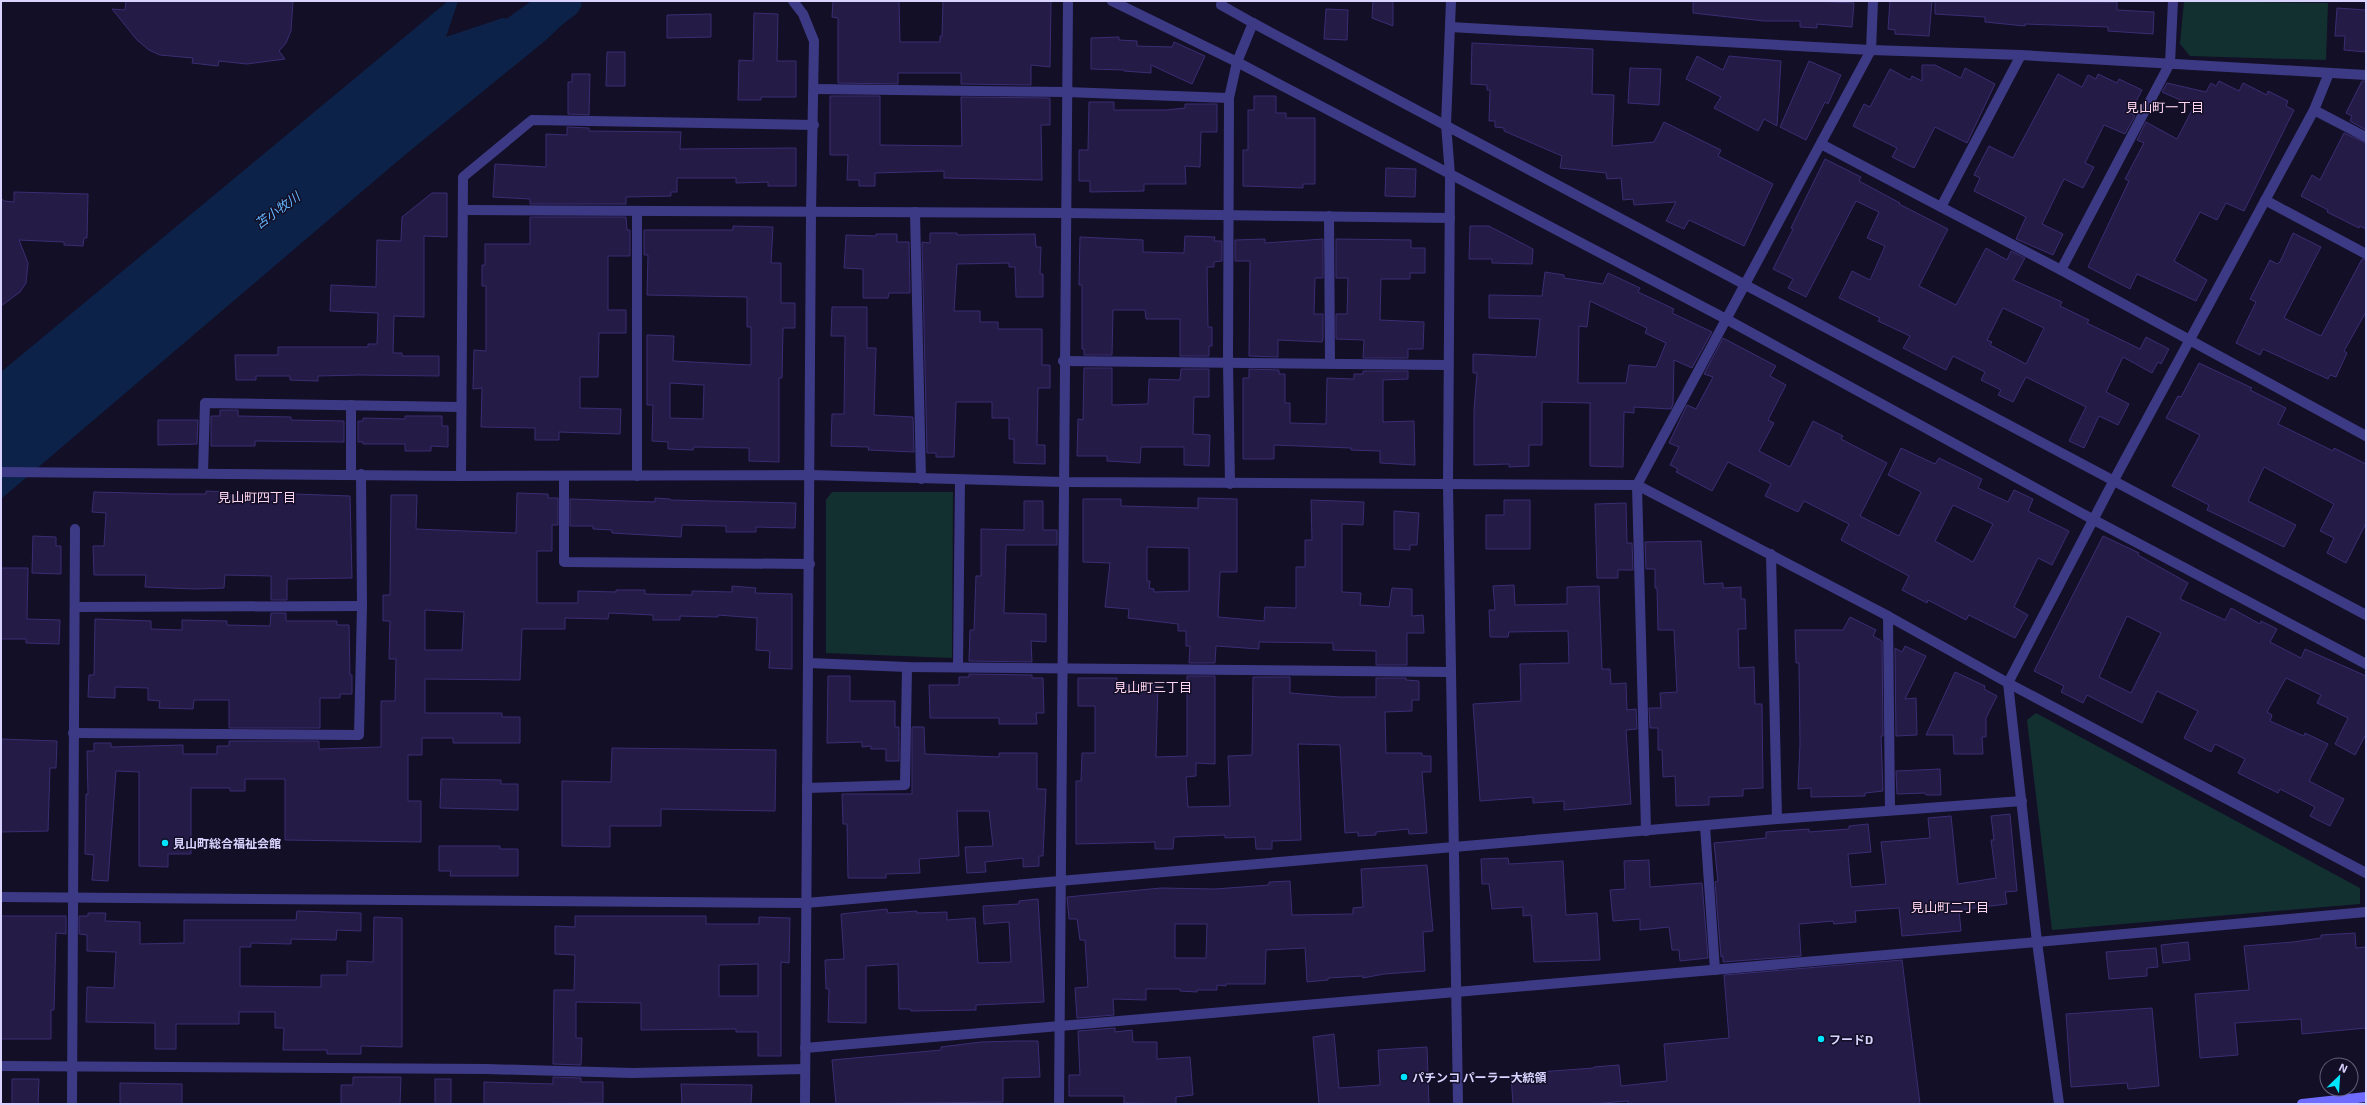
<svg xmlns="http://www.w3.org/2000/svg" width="2367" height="1105" font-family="'Exo 2','Noto Sans JP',sans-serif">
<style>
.green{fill:#12302f}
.water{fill:#0c2248}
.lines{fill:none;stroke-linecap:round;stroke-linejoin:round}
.river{stroke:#0c2248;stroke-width:37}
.building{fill:#241b47;stroke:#3b2d73;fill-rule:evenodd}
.minor{stroke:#3d3a85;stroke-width:10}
.tertiary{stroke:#3d3a85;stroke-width:10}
.secondary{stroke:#6f6bff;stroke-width:10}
.poi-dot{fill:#00e5ff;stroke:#130f26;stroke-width:1.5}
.labels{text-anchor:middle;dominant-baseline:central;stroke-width:3;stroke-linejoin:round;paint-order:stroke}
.poi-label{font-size:12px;font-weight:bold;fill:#d9d4ff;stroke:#130f26;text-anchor:start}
.neighbourhood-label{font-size:13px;fill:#ffd6f0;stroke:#130f26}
.water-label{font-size:13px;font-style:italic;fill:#62b6ff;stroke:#130f26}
</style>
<rect width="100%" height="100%" fill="#130f26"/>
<!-- green -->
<g class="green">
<path d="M2184 1 2328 3 2326 60 2190 56 2180 44Z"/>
<path d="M832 492H953L952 658 826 653V500Z"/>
<path d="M2036 713 2360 888V904L2052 930 2027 720Z"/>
</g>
<!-- water -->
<path class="water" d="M448 1H458L446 37 503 18 533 22 583 5 546 40 406 154 1 499V372Z"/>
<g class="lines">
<!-- river -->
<path class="river" d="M495 50 563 1"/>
</g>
<!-- building -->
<g class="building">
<path d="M126 1H293L291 31 286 43 279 51 285 59 247 64 219 61 218 66 192 63 193 58 160 55 149 50 137 40 112 9 125 10Z"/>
<path d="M833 1H899L900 42H940V36H942L943 1H1051L1050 67 1031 65V85L961 84V73H898V84L838 83V18L832 17Z"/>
<path d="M1373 1H1393V26L1372 18Z"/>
<path d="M1693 1H1817L1854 3 1852 27 1817 24V28L1800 27V21H1764L1693 13Z"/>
<path d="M1890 1H1932L1929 36 1895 34V30L1888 29Z"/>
<path d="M1935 1 2117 2V10L2154 12 2153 34 2108 31V27L2025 24V26L1985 22V17L1935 14Z"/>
<path d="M2337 8 2366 10V52L2344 50 2345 36H2335Z"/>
<path d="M1326 9 1348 10 1347 40 1324 39Z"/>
<path d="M754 13 778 14 777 61H796V97H761V100H738L739 60 753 61Z"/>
<path d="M711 14V37L667 38V15Z"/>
<path d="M1119 37V40L1137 41V46L1172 47 1174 42 1205 56 1192 84 1151 65V73L1124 71V70L1091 69V38Z"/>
<path d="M1472 43 1593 49 1592 94 1614 95 1612 146 1654 142 1664 122 1721 150 1718 156 1773 184 1744 246 1689 220 1684 229 1666 221 1676 202 1634 205 1633 199 1623 200 1621 178 1607 179 1606 173 1560 168 1562 156 1504 131V128L1495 127V121H1489L1490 90H1487V85L1471 84Z"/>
<path d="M607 52H625V86H606Z"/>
<path d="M1697 56 1723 70 1729 56 1781 61 1777 126 1764 119 1758 131 1714 108 1721 97 1686 79Z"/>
<path d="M1809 61 1841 75 1828 104 1825 102 1806 140 1780 127Z"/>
<path d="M1922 65H1935L1961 78 1965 68 1995 84 1967 143 1935 127 1914 168 1892 157 1897 148 1853 126 1864 104 1870 107 1890 69 1910 80 1912 76 1922 81Z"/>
<path d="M1630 68 1661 69 1659 105 1628 103Z"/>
<path d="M572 74H590L589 115 568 114V82H572Z"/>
<path d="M2058 74 2082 87 2088 75 2096 79 2098 74 2117 83 2119 79 2142 90 2130 113 2135 116 2125 134 2104 125 2085 163 2094 167 2083 188 2064 179 2042 224 2063 234 2053 255 2016 239 2026 217 1974 191 1980 178 1974 175 1989 146 2013 158Z"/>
<path d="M2219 81 2239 91 2243 83 2267 95 2268 91 2288 101 2286 106 2294 110 2244 211 2226 203 2217 220 2200 212 2174 261 2207 280 2196 301 2137 274 2130 289 2088 267 2129 181 2125 179 2144 143 2137 140 2146 122 2177 139 2194 106 2162 92 2167 83 2206 92 2211 83 2216 86Z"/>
<path d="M2362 81H2366V130L2350 121 2352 116 2346 113Z"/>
<path d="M830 96H880V145L962 146 961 97 1050 98V125H1041L1042 180 944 178V171L875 173V186H859V180H847L848 155H830Z"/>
<path d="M1254 96H1276V113H1286V118H1315V184H1303V188L1243 186V150H1248V110H1254Z"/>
<path d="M1089 102H1114V110H1166L1185 108V104H1217V132H1201L1200 167 1185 166 1186 184H1144V191L1090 192V181H1079V150H1088Z"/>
<path d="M567 127 589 128V131L681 132 680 149 796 148V186H768V182L736 183V178H677V192H671V196L626 197V204H530V199L493 197 495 164 546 167V134L567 135Z"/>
<path d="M2344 133 2366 143V229L2360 226 2359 228 2327 212 2328 210 2301 196 2312 175 2320 180Z"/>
<path d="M1825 159 1861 177 1859 181 1900 203 1899 204 1948 229 1919 286 1956 305 1986 248 2007 260 2011 251 2025 258 2013 280 2062 302 2060 306 2089 320 2087 323 2140 349 2146 337 2169 349 2161 364 2158 362 2152 373 2123 357 2106 392 2129 404 2118 425 2099 416 2084 448 2069 441 2086 407 2026 377 2013 402 1998 395 2001 390 1981 380 1985 372 1953 356 1946 370 1903 348 1910 336 1878 321 1880 318 1839 298 1852 271 1870 280 1885 246 1867 238 1879 212 1856 201 1806 297 1788 288 1793 279 1773 269 1793 229 1791 228ZM2003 308 2044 328 2026 364 1990 345 1992 342 1987 340Z"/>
<path d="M1386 168 1416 169 1415 197 1385 196Z"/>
<path d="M14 192 88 194 87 238H84L83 246 64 245V242L19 240 28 263 26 283 20 292 1 306V198L4 201 14 202Z"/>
<path d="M432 193H447V237L424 236V317L394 316 393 353H402V356H439V376L359 375 318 376V381L290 380V376H256V380H236L235 355H278V347H368V344H377L378 313 330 311 331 285 376 287 377 240 401 241 402 217Z"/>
<path d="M530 217H626L627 230H630V256H608V310H626V333H599L598 377H580V408L621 409 620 434 559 432V440H535V428L481 427 482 388 473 389 474 350 486 351V286H482V265H485V244H530Z"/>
<path d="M733 226 773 227 771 263H781V303H795V328H783L782 378H779V462L749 461V448L694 447 693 450 668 449V442L652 441 653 405H647V335L674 336 673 361 751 365V327H747V297L647 295 648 255H644V230H733ZM670 383 704 385 703 419 670 418Z"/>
<path d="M1470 226H1489L1533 249 1532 264 1492 263V259H1469Z"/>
<path d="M930 233H957V235L1035 234 1036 247H1041L1040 274H1043V297H1016L1015 267H1009V263L957 264 954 311H980V322H998V329H1042V365H1050V388H1038L1037 445H1045V464L1014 463V439H1009V418H992V402H956L954 457H936V453H927L922 242 930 243Z"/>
<path d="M2293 233 2321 247 2284 318 2321 336 2362 259 2366 260V312L2344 351 2347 353 2336 377 2330 375 2328 379 2263 349 2260 355 2236 343 2256 302 2250 299 2270 260 2277 264 2280 262Z"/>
<path d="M876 234H897V242H909L910 293H889L888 298H863V269L844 268 846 235 876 236Z"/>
<path d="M1185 236 1215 237 1214 241H1222V261L1214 262V267H1207L1208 327H1212V346H1209V356H1180V319H1146L1145 310H1113L1112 355H1084V349H1082V285H1079L1080 237 1143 240V252L1184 253Z"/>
<path d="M1265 239V243L1323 239V278H1315L1314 314H1323V339L1322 342 1278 340V357L1249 356 1250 261H1235V240Z"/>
<path d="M1336 239 1411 240V248H1425V273H1410V279H1381L1380 320 1424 322 1423 349H1408V358H1363L1364 340 1336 339V314H1347L1348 278H1336Z"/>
<path d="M1545 272 1564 275V278L1603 284 1608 273 1640 288 1638 292 1674 309 1672 313 1712 332 1692 368 1674 360 1673 404 1671 409 1634 407V413L1624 412 1623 467 1590 466V403L1542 402V445H1529V466L1509 467V464L1474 465V411L1477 373H1473V354L1536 357 1540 319 1489 318V295L1542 296ZM1590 301 1647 328 1645 333 1666 343 1656 367 1629 365 1626 383H1578L1579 326 1587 327Z"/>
<path d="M832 307H867V348H876L874 415 913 417 914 452 868 450 869 447 831 446 832 414H844L845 336H831Z"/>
<path d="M1723 338 1776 366 1770 376 1786 385 1768 420 1774 423 1759 451 1790 467 1813 421 1843 436 1841 439 1887 463 1860 516 1899 536 1921 492 1888 475 1901 448 1935 464 1939 458 1982 479 1978 488 2008 502 2014 490 2033 499 2028 511 2069 531 2052 565 2038 558 2014 607 2028 615 2015 638 1969 615 1966 620 1928 600 1927 603 1902 590 1909 576 1841 540 1849 524 1804 501 1798 512 1765 496 1771 484 1728 462 1712 491 1676 472 1678 469 1670 465 1679 447 1669 443 1687 405 1696 409 1713 377 1704 374ZM1953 505 1993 524 1973 562 1935 541Z"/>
<path d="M2199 363 2252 388 2250 390 2286 408 2278 424 2333 451 2334 448 2366 464V523L2346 563 2327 553 2334 538 2320 531 2334 504 2264 467 2248 501 2296 525 2284 547 2207 510 2209 505 2172 486 2200 435 2166 418 2178 396 2181 397Z"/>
<path d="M1084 368H1112V405L1148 404 1149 379 1180 380 1181 369H1209V397H1194L1193 434 1210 435 1209 466 1184 465V447H1141L1140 463 1107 461V456H1077L1078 419 1083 420Z"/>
<path d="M1249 369 1279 370V374H1285V403H1290V423L1326 424 1327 378 1354 379V374H1363V371H1408V379L1383 380V422L1414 421 1415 465 1380 463V451L1351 450V448L1274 445V459H1243V378H1249Z"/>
<path d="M220 410H238V416L291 417V420L344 421V442L255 441V446H211V416H220Z"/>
<path d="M405 416H442V426H448V447L431 446V451H405V444H363V442H358V421H363V418L405 419Z"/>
<path d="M158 420H198L197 444 158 445Z"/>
<path d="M206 491 225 492V496H268V493L350 496 352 578 287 579V600H271V576L225 575 224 588 196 589 145 587 146 575H94L93 546H104L106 513 92 512 94 492 173 494H206Z"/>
<path d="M517 493 548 494V498H558V525H552V551H537V603H578V591L616 592V590H645V594L692 595V591L732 592V586L756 588 755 593 792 594V669L769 668 770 651 756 650 757 618 718 615V617L680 616V620H653V615L609 613 608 619 565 618V629H522L520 680 425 679V713H502V717H520V743H453V738H422V755H408V801H421V842L285 840V779H245V791H230V788H191V854H168V867L139 866V772L116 771 108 881 92 880 94 855 85 854 86 794H88L87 751H94V743H111V747L183 745V754H217V746H229V741H319V749L381 747V701H395L396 659H389L390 621H383V595H390L391 495H417L416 529 516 533ZM425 610 464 612 462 650H425Z"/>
<path d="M655 498 670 499V500L796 503 795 528 756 527V532H726V526L682 525 681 537 612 533V530L593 529V526H570V499L655 502Z"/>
<path d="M1198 498 1237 499V572H1220L1218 617 1264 621 1265 607 1296 608V567H1305V540H1312L1311 500 1364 502 1363 525 1342 524V592L1361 593 1360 605 1389 607 1392 588 1412 589V616L1423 615 1424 633H1407V665H1376V651L1333 650V643L1259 642V649L1216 646 1215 663H1189L1190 646H1186V631H1178V624L1128 618 1129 609 1105 607 1110 563 1083 562V499H1121V506L1198 508ZM1147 547 1189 548V591L1154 592V589L1149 588 1150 581H1147Z"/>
<path d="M1504 500H1530V549H1486V515H1504Z"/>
<path d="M1024 501H1043V530H1057V545H1006L1004 613 1046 614V642L1031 641 1032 662 969 661 970 630H974L976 576H981V529L1024 530Z"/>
<path d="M1626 503 1627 543H1632L1633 570H1618V578H1597L1595 504Z"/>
<path d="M1394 511 1419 513 1417 545H1410V550L1394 549Z"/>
<path d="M33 536 56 537V546H61V574L32 573Z"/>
<path d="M2103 536 2139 553 2138 555 2188 583 2180 599 2225 620 2231 608 2260 624 2261 621 2277 629 2270 642 2301 658 2305 649 2366 676V734L2355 755 2335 744 2348 718 2317 703 2321 695 2286 678 2267 712 2272 715 2270 721 2304 736 2305 733 2328 744 2309 781 2344 799 2330 826 2310 816 2315 807 2280 789 2278 793 2238 773 2245 759 2215 744 2211 752 2184 738 2198 711 2157 691 2142 723 2087 695 2083 703 2061 692 2064 686 2034 671ZM2127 616 2161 633 2131 693 2099 677Z"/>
<path d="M1701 541 1704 584 1723 583V588L1741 587V599H1745L1746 629H1738L1739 668 1754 667 1755 704H1762L1763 788 1743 789V796L1709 797V805L1676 806 1675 776 1663 777 1662 750H1658V728H1650L1649 708H1661L1660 693 1677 692 1674 630H1658L1657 588H1655V569H1646L1645 542Z"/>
<path d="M1 568H28L27 619 60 620 59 644 26 643V639H1Z"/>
<path d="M1514 585 1515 605 1567 604V587L1599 586 1602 669H1610L1611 684 1626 683 1627 710 1636 709 1637 729 1626 730 1631 804 1564 810V801L1533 803V797L1480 801 1473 704 1521 701 1520 664 1569 663 1568 631 1509 632 1508 637H1490L1489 610H1495L1493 586Z"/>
<path d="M271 613H286V621H337V625H349L350 675H352V694H340V698H320V728H229V700H194L193 709 159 708 160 701 148 700V688L115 687V698L88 697 89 675H94L95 619 151 621V629L182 630V620L227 621V625L270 626Z"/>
<path d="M1850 617 1876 630 1873 636 1882 641 1883 736H1881L1883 791 1865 793V796L1811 797V788L1798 789 1800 744 1799 663H1796L1795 630H1843Z"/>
<path d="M1905 646 1926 656 1905 699 1916 698 1917 735 1896 736 1895 648 1902 652Z"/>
<path d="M1955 672 1985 686 1984 689 1997 696 1986 718V737H1982L1983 754H1954L1953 735H1926Z"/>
<path d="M969 674 1032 675V678H1043L1044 713H1036L1037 724H999V718H930L929 685H959V677H969Z"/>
<path d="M828 676H850V701H895V727H899V761H886V749H871V746L862 747V742L827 743Z"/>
<path d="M1187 676H1215V764L1196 763V776L1186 777 1188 807 1230 806 1228 756 1252 755 1253 677H1290V693L1339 697H1376V678H1406V680L1419 681V700H1412V711L1385 712 1386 753H1422V756H1431V772H1422L1427 833 1409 834 1408 829 1376 832V835L1358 836V832L1345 833 1340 745 1298 744 1301 840 1272 841V849H1256L1255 837 1225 838V835L1174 837 1173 849H1155V842L1076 844V781H1081L1082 753H1095V706H1078V678H1117V684L1158 685 1156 757 1187 756Z"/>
<path d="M912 727H924L925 754 999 757V753H1037V789H1046L1043 856H1039V866L1023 867V858L985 862 986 872 967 873 965 847 993 846 989 811H957L959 856 919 859 920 873 886 874V878H848L847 824H843L842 794H912Z"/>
<path d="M1 739 57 741 56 768H50L48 831 1 832Z"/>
<path d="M612 748 776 750 775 811 661 809V826H610V847L562 846V781L611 782Z"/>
<path d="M1940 769 1941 795H1926L1925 793 1897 794 1896 771Z"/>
<path d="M441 779 501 780V784H518V810L440 808Z"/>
<path d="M2010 814 2017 891 2005 892 2007 904 1959 910 1961 931 1902 936 1899 908 1855 911 1856 922 1834 924 1833 921 1799 924 1801 956 1723 962V956L1721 957 1715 882 1718 881 1714 843 1766 838V832L1809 829V832L1849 829V826L1868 824 1871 852 1848 854 1851 887 1886 884 1881 842 1930 838 1928 818 1951 816 1958 884 1996 878 1991 840H1994L1991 816Z"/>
<path d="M439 846H500V849H518V876H450L451 871H439Z"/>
<path d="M1508 858 1509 864 1563 861 1566 915 1597 913 1600 960 1534 962 1531 915 1523 916V907L1492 909 1489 884H1482L1481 859Z"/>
<path d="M1649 860 1650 887 1702 883 1708 958 1680 961 1679 950H1672L1669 927 1640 930V919L1613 921 1610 890 1625 889 1624 861Z"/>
<path d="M1427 865 1433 931 1423 932 1425 971 1384 974 1363 978V976L1328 978V980L1307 982 1305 948 1266 950 1265 984H1226V986L1217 985V990H1197V992L1180 991V989H1146V1000L1113 999 1114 1015 1077 1018 1075 988 1088 987 1085 940H1080L1077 919H1069L1067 897 1161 888 1215 889 1269 885V882L1290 881 1292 915 1353 914V908L1363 907 1361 869ZM1175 924H1207L1206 958H1175Z"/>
<path d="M1038 899 1044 1002 976 1005V1010L911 1011 910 1009H899L898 964 866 966V1023L828 1022 829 989H826L825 960 844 959 841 914 887 909 888 913 917 911V913L947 912V920L975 918 978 963 1011 962 1009 922 984 924 983 906 1019 904V901Z"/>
<path d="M297 911 361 913V931L337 930 336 940 291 939V944L251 943V947H240V986L321 987V975H347V961L373 962 374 917 402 918V1047L361 1046V1054H327V1050H283L284 1028H275V1012H239V1024H176V1049H155V1023L86 1022 87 987 114 988 116 952 87 951V935L79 934V916H88V913H106L105 921 140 922V944L184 943V920H296Z"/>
<path d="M1 916H66V934L56 933 54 1010H51V1039H1Z"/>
<path d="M575 916H706V924H759V917L790 918 789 963 781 962V1056H758V1032H736V1029L641 1030V1003L576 1002V1038H582L581 1065 553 1064 554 990H574L575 955 555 954V926L575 927ZM758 964V996H719V965Z"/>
<path d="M2355 933 2356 948 2366 947V1028L2302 1034 2301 1019 2235 1023 2238 1055 2200 1058 2195 994 2249 990 2244 946 2293 942 2321 938V935Z"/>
<path d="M2188 942 2190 960 2163 963 2161 945Z"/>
<path d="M2156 948 2158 967 2147 968V976L2109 979 2106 952Z"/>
<path d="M1902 960 1920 1104H1628V1101L1590 1104H1513L1511 1074 1594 1068V1067L1619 1065 1621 1086 1667 1081 1664 1044 1729 1038 1724 975Z"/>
<path d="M2152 1008 2159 1086 2128 1089 2127 1083 2071 1087 2066 1014Z"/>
<path d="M1115 1028V1032L1132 1030 1133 1042H1157V1059L1190 1057 1193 1095 1176 1097V1104L1124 1103V1096H1069V1075H1080L1078 1031Z"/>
<path d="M1334 1034 1339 1088 1380 1085 1378 1050 1427 1047 1429 1104H1319L1313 1037Z"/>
<path d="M1017 1041H1038L1040 1077 1003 1078V1102L836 1104 832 1060 941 1050V1047L981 1042Z"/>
<path d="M353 1077H401L400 1104H341V1085H353Z"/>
<path d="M553 1077 581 1078V1082H603V1103L484 1104V1082L553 1084Z"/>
<path d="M12 1079H39L38 1104H12Z"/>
<rect x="435" y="1079" width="16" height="25"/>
<path d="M120 1083 182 1084V1104H120Z"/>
<path d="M681 1084 752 1085 751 1104H682Z"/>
</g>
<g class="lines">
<!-- minor -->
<g class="minor">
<path d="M1112 1 1237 62 1726 319 2094 520 2366 664"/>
<path d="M1222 1 1221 5 1253 23 2366 615"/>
<path d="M1451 1 1446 124 1450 175 1448 485 1458 1104"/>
<path d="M1450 27 1871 50 2021 55 2366 75"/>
<path d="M814 89 1066 92 1229 98"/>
<path d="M2314 110 2366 137"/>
<path d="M1821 144 2061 270 2366 436"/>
<path d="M2265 200 2366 254"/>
<path d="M1941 207 2021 55"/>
<path d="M463 210 1066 213 1450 218"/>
<path d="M915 212 921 479"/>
<path d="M1329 216 1330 364"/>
<path d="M2061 270 2170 63 2173 1"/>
<path d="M1063 361 1447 365"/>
<path d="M351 405V474"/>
<path d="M1 472 461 476 810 475 1063 482 1637 485 1888 616 2008 683 2366 873"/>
<path d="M203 473 205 403 461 407"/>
<path d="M461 476 463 177 532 120 814 125"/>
<path d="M564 476V562L810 564"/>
<path d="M637 476V211"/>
<path d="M1230 484 1228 363 1229 98 1237 62 1253 23"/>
<path d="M1771 554 1777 819"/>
<path d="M75 607 362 606"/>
<path d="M1888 616 1890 810"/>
<path d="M809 663 907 667 1451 672"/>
<path d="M958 667 960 480"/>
<path d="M73 733 359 735 362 606 361 474"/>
<path d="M807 788 905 785 907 667"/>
<path d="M1705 826 1715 970"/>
<path d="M1646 831 1637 485 1871 50 1873 1"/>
<path d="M1 897 806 903 1777 819 2022 801"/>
<path d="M805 1048 2037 942 2366 912"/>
<path d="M1 1066 486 1069 633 1073 805 1069"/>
<path d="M72 1104 75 529"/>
<path d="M1059 1104 1068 1"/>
<path d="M2059 1104 2037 942 2008 683 2114 480 2314 110 2329 73"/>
</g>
<!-- tertiary -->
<path class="tertiary" d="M793 1 803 14 814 41 811 213 805 1104"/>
<!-- secondary -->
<path class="secondary" d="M2302 1104 2366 1097"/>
</g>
<!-- markers -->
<g class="poi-dot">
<circle cx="165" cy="843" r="4"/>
<circle cx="1821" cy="1039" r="4"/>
<circle cx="1404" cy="1077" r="4"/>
</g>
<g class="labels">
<!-- poi labels -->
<g class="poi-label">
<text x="173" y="843">見山町総合福祉会館</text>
<text x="1829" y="1039">フードD</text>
<text x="1412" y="1077">パチンコ パーラー大統領</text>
</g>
<!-- neighbourhood labels -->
<g class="neighbourhood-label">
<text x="2165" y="107">見山町一丁目</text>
<text x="257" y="497">見山町四丁目</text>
<text x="1153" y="687">見山町三丁目</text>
<text x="1950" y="907">見山町二丁目</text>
</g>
<!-- water labels -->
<g class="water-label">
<text transform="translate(277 210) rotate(-36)">苫小牧川</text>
</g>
</g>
<!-- border -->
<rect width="2367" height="1105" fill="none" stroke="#d9d4ff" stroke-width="4"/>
<!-- north arrow -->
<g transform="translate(2339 1077) rotate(25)"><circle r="19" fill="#130f26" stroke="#625e7d"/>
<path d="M0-3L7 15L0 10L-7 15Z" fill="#00e5ff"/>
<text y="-6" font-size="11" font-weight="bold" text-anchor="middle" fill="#d9d4ff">N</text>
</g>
</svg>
